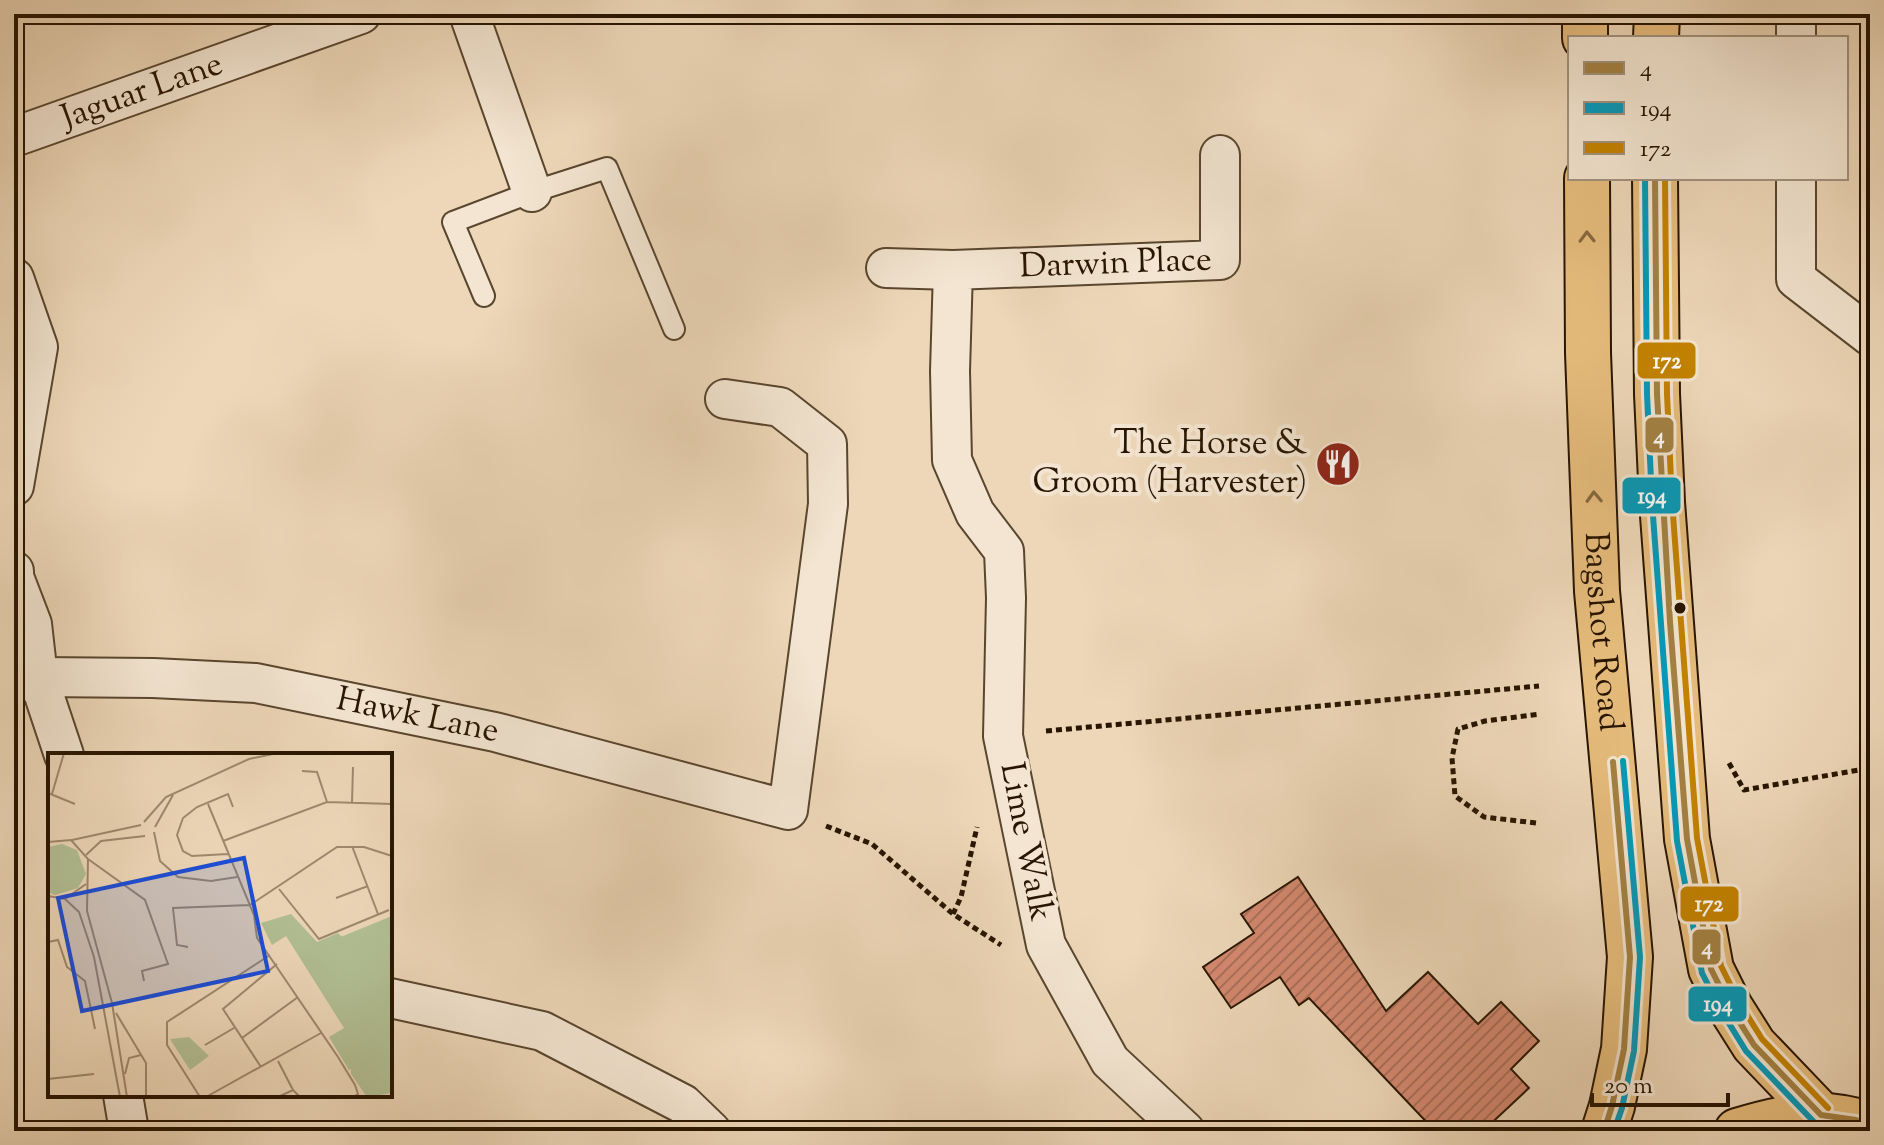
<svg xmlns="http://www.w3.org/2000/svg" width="1884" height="1145" font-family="'Sorts Mill Goudy',serif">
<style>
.building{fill:url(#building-hatch);stroke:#281500;stroke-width:2}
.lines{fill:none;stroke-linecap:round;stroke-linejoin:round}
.lane-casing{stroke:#59462e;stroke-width:24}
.street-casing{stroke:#59462e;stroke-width:42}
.highway-casing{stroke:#281500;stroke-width:48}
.path{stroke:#281500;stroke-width:5;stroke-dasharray:6 4;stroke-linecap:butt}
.lane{stroke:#f3e5d1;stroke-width:20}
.street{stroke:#f3e5d1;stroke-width:38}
.highway{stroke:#e6bc7c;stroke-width:44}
.bus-1-casing{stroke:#f3e5d1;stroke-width:12}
.bus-2-casing{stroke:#f3e5d1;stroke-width:12}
.bus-3-casing{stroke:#f3e5d1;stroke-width:12}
.bus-1{stroke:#a38142;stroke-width:6}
.bus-2{stroke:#049ab9;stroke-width:6}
.bus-3{stroke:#c38200;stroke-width:6}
.oneway{stroke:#87683e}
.bus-dot{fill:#281500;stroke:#f3e5d1;stroke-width:3}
.labels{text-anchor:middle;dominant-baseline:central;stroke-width:8;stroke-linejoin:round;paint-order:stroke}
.street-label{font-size:34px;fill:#281500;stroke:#f3e5d1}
.poi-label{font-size:34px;fill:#281500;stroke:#f3e5d1;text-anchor:end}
.inset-road{fill:none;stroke:#9e896e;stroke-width:2}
.view{fill:#1d4ed8;fill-opacity:0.15;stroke:#1d4ed8;stroke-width:4}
.inset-edge{fill:none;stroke:#281500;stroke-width:4}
.line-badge{stroke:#f3e5d1;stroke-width:3}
.badge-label{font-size:22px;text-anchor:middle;font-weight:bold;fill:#fff}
</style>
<defs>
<pattern id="building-hatch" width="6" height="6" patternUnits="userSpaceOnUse" patternTransform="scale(2)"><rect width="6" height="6" fill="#d48970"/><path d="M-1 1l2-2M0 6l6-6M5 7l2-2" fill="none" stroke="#ac6f5a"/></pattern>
</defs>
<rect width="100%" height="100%" fill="#edd7b8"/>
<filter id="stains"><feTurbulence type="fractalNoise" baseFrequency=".0025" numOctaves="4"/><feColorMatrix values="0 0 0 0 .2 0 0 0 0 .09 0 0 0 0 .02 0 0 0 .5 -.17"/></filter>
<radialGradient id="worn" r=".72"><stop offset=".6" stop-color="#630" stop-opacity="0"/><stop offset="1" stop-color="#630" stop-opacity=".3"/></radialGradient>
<!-- building -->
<path class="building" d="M1298 877 1386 1011 1428 972 1478 1024 1501 1002 1539 1041 1511 1069 1529 1088 1483 1131H1435L1309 998 1299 1005 1280 977 1231 1008 1203 967 1254 933 1241 914Z"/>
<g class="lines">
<!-- lane casing -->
<g class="lane-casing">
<path id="lane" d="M484 296 453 222 532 192 607 168 674 329"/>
</g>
<!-- street casing -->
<g class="street-casing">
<g id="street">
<path d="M469 14 532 192"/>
<path d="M1796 14V38"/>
<path id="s1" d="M14 137 361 14"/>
<path d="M1796 178V279L1870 336"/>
<path d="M886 268 953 270"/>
<path d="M14 278 38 347 14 486"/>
<path d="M14 571V577L32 624 38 677 64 755"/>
<path id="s2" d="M14 684 38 677 153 678 256 683 495 732 788 810 828 504 827 444 780 407 725 399"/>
<path d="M390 998 542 1031 683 1104 711 1131"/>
<path d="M123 1095 129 1131"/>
<path id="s3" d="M1185 1131 1110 1061 1046 945 1003 736 1006 598 1004 551 975 513 952 460 950 371 953 270 1220 260V155"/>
</g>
</g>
<!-- highway casing -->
<g class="highway-casing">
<g id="highway">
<path d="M1585 14V38"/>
<path d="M1656 38 1657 14"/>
<path id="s4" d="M1587 178 1588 353 1597 591 1630 957 1624 1049 1612 1106 1604 1131"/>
<path d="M1655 178 1657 394 1662 502 1687 839 1711 969 1730 1007 1754 1045 1821 1115"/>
<path d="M1737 1131C1783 1117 1824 1108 1870 1125"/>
</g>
</g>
<!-- path -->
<g class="path">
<path d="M1046 731 1539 686"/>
<path d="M1729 763 1744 790 1870 768"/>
<path d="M1536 823 1484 817 1455 796 1452 758 1458 729 1485 721 1540 714"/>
<path d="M826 826 872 844 953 914 1001 945"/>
<path d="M953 914 961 897 977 827"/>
</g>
<!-- lane -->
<use href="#lane" class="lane"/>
<!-- street -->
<use href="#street" class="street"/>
<!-- highway -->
<use href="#highway" class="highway"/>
<!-- bus-1 casing -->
<g class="bus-1-casing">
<g id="bus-1">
<path d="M1655 178 1657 394 1670 622 1687 839 1711 969 1730 1007 1754 1045 1821 1115 1856 1120 1870 1125"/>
<path d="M1604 1131 1612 1106 1624 1049 1630 957 1613 762"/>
</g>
</g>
<!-- bus-2 casing -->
<g class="bus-2-casing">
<g id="bus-2">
<path d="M1645 178 1647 394 1652 502 1677 841 1702 973 1722 1012 1746 1051 1814 1122 1819 1125 1857 1131"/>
<path d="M1614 1131 1622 1108 1634 1051 1640 957 1623 761"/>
</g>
</g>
<!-- bus-3 casing -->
<g class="bus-3-casing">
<path id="bus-3" d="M1665 178 1667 394 1672 501 1697 838 1721 966 1739 1002 1762 1039 1828 1108"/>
</g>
<!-- bus-1 -->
<use href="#bus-1" class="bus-1"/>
<!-- bus-2 -->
<use href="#bus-2" class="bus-2"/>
<!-- bus-3 -->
<use href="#bus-3" class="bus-3"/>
</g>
<!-- one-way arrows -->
<defs><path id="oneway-chevron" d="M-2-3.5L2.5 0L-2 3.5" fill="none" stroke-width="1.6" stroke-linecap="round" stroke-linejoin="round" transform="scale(2)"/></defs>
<g class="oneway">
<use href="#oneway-chevron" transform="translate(1587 237) rotate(-91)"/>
<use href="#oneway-chevron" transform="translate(1594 497) rotate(-92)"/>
</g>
<!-- icons -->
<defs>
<g id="restaurant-disc" transform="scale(2.3)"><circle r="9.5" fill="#8f2418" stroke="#f3e5d1"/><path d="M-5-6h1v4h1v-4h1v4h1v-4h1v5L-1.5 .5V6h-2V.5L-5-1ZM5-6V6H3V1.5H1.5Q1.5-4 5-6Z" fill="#fff"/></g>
</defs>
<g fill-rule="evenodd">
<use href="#restaurant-disc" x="1338" y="464"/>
</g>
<!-- markers -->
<circle class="bus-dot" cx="1680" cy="608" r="7"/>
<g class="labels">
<!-- street labels -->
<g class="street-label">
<text stroke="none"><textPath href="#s1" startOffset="136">Jaguar Lane</textPath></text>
<text stroke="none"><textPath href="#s3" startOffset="1092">Darwin Place</textPath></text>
<text stroke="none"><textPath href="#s4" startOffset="454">Bagshot Road</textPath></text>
<text stroke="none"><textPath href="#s2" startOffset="408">Hawk Lane</textPath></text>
<text transform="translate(1025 842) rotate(79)">Lime Walk</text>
</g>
<!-- poi labels -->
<g class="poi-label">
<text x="1307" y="444">The Horse &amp;<tspan x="1307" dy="39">Groom (Harvester)</tspan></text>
</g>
</g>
<!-- overview -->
<g transform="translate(48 753)">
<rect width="344" height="344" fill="#edd7b8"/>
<path d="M14 91 29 97 38 121 30 135 7 142 0 139V94Z" fill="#b2bf94"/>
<path d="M243 161 269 189 290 180 298 188 320 308 301 317 281 284 296 275 238 183 224 192 213 170ZM141 284 161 303 142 317 122 286Z" fill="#b2bf94"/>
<path d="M344 163V340L319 344 303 321V233L278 190Z" fill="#b2bf94"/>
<path class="inset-road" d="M254 18 269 19 279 49M0 40 27 51M4 41 16 0M304 49 305 14M160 51 206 162 209 185 290 304 307 332 310 341 305 344M96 69 118 44 201 6 225 1H344M107 74 125 42M106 79 112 108 130 124 163 128 189 124M24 87 93 72M175 88 279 49 344 51M0 89 23 87 40 106 39 158 64 250 79 344M304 93 330 161M180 101 144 103 135 98 129 82 135 65 149 54 180 41 185 54M38 102 53 88 97 83M40 106 97 147 120 211 94 218 96 228M231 136 271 186 341 157M0 143 17 146 38 131M288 145 320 133M17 146 31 159 46 204 72 344M0 189 10 187 19 214 37 228 47 276M140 194 129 192 125 155 202 152 289 94H316L344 103M68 260 98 310V344M194 285 250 244M157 292 186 275M230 308 245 337M213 314 175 256 229 211M77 321 81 305 93 302M0 326 46 321M152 344 119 292V269L222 202M158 344 273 280M230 344 245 337 252 344"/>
<path class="view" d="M196 105 220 218 34 258 10 145Z"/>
<rect width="344" height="344" class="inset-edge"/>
</g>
<g class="line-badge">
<rect x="1636" y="341" width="61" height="39" rx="8" fill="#c38200"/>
<rect x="1644" y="416" width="31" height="38" rx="8" fill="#a38142"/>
<rect x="1621" y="476" width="61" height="39" rx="8" fill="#049ab9"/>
<rect x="1679" y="885" width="61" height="38" rx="8" fill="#c38200"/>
<rect x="1691" y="928" width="31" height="38" rx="8" fill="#a38142"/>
<rect x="1687" y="985" width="61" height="38" rx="8" fill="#049ab9"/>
</g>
<g class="badge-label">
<text x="1667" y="368">172</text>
<text x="1659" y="443">4</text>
<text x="1652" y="503">194</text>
<text x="1709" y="911">172</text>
<text x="1707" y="954">4</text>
<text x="1718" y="1011">194</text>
</g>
<!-- margin -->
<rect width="1884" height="1145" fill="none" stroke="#edd7b8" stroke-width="48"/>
<rect x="16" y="16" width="1852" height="1113" fill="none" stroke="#281500" stroke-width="4"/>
<rect x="24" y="24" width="1836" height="1097" fill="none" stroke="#281500" stroke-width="2"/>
<!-- legend -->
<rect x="1568" y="36" width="280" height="144" fill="#f3e5d1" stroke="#a2927d" stroke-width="2"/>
<rect x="1584" y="62" width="40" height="12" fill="#a38142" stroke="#a2927d" stroke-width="2"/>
<text x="1640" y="76" font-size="24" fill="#281500">4</text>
<rect x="1584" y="102" width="40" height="12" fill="#049ab9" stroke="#a2927d" stroke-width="2"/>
<text x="1640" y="116" font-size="24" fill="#281500">194</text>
<rect x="1584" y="142" width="40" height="12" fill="#c38200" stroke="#a2927d" stroke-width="2"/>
<text x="1640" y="156" font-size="24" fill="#281500">172</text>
<!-- scale -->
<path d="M1592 1093v12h136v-12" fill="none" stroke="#281500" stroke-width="4"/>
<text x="1604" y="1093" font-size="24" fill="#281500" stroke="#f3e5d1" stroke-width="6" paint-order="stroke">20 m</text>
<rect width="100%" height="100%" filter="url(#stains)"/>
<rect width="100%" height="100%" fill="url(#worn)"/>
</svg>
